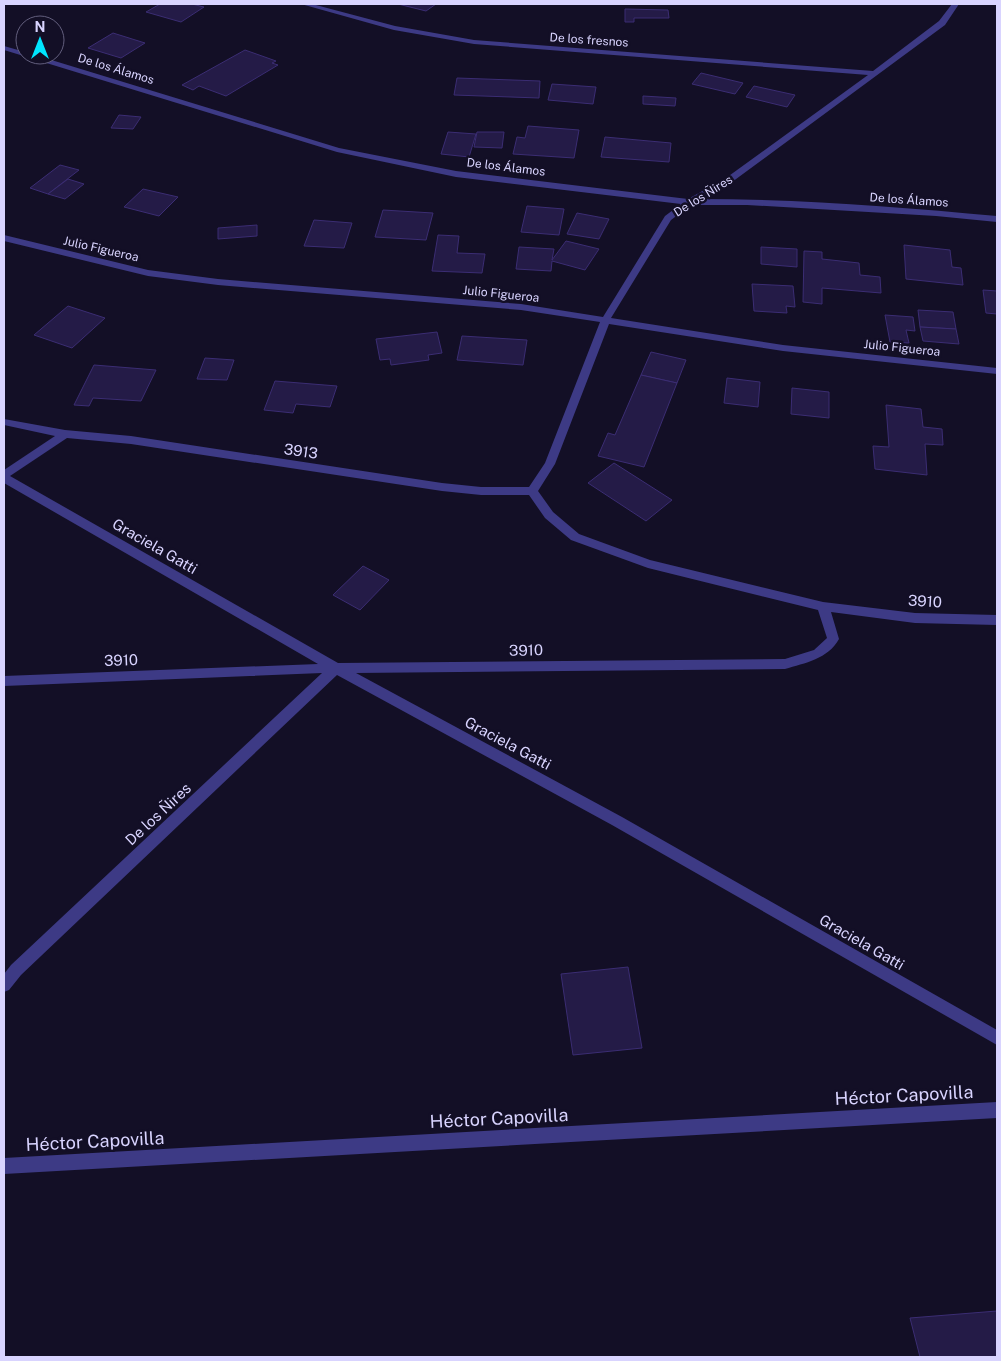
<svg xmlns="http://www.w3.org/2000/svg" width="1001" height="1361" font-family="'Public Sans',sans-serif">
<style>
.building{fill:#241b47;stroke:#3b2d73}
.lines{fill:none;stroke-linecap:round;stroke-linejoin:round}
.minor{fill:#3d3a85;fill-rule:evenodd}
.labels{text-anchor:middle;dominant-baseline:central;stroke-width:5;stroke-linejoin:round;paint-order:stroke}
.far-street-label{font-size:12px;fill:#d9d4ff;stroke:#130f26}
.street-label{font-size:15px;fill:#d9d4ff;stroke:#130f26}
.near-street-label{font-size:18px;fill:#d9d4ff;stroke:#130f26}
</style>
<rect width="100%" height="100%" fill="#130f26"/>
<!-- building -->
<g class="building">
<path d="M160 4H192L204 7 181 22 146 12Z"/>
<path d="M398 4H436L426 11Z"/>
<path d="M625 9 668 10 669 18H634V22H625Z"/>
<path d="M113 33 145 43 121 58 88 48Z"/>
<path d="M245 50 276 61 272 63 278 65 226 96 199 86 193 90 182 85Z"/>
<path d="M701 73 743 83 735 94 692 84Z"/>
<path d="M457 78 540 81 539 98 454 95Z"/>
<path d="M552 84 596 87 593 104 548 100Z"/>
<path d="M754 86 795 95 787 107 746 97Z"/>
<path d="M643 96 676 98 675 106 643 104Z"/>
<path d="M119 115 141 117 133 129 111 128Z"/>
<path d="M528 126 579 130 574 158 513 154 517 137 525 138Z"/>
<path d="M448 132 476 134 469 157 441 154Z"/>
<path d="M477 132H504L502 148 474 147Z"/>
<path d="M605 137 671 143 669 162 601 157Z"/>
<path d="M60 165 79 170 48 194 30 188Z"/>
<path d="M68 179 84 184 65 199 48 194Z"/>
<path d="M143 189 178 197 159 216 124 207Z"/>
<path d="M527 206 564 209 559 235 521 232Z"/>
<path d="M383 210 433 213 426 240 375 237Z"/>
<path d="M577 213 609 219 599 239 567 234Z"/>
<path d="M314 220 352 223 344 248 304 246Z"/>
<path d="M257 225V236L218 239V228Z"/>
<path d="M438 235 459 236 457 253 485 254 482 273 432 271Z"/>
<path d="M566 241 599 249 585 270 552 261 551 271 516 269 519 247 554 249 552 260Z"/>
<path d="M904 245 950 250 952 267 961 268 963 285 906 279Z"/>
<path d="M761 247 797 249V267L761 264Z"/>
<path d="M804 251 822 252V259L859 263 860 275 880 277 881 293 822 288V304L803 302Z"/>
<path d="M752 284 793 286 795 307 786 306 787 313 754 311Z"/>
<path d="M983 290 997 291V314L986 313Z"/>
<path d="M68 306 105 318 72 348 34 335Z"/>
<path d="M918 310 953 312 956 329 920 327Z"/>
<path d="M885 315 913 317 915 331 906 330 909 343 890 342Z"/>
<path d="M920 327 956 329 959 344 923 341Z"/>
<path d="M437 332 442 353 428 355 429 360 391 365 390 359 380 360 376 339Z"/>
<path d="M462 336 527 340 523 365 457 360Z"/>
<path d="M651 352 686 360 677 383 641 375Z"/>
<path d="M205 358 234 360 227 380 197 379Z"/>
<path d="M94 365 156 370 141 401 93 398 89 406 74 405Z"/>
<path d="M641 375 677 383 644 467 598 456 608 433 615 435Z"/>
<path d="M727 378 760 382 758 407 724 403Z"/>
<path d="M275 381 337 386 330 407 296 404 293 413 264 410Z"/>
<path d="M792 388 829 392V418L791 414Z"/>
<path d="M886 405 921 409 923 427 942 429 943 445 925 444 927 475 875 469 873 446 889 447Z"/>
<path d="M614 463 672 500 646 521 588 483Z"/>
<path d="M363 566 389 580 360 610 333 595Z"/>
<path d="M628 967 642 1048 573 1055 561 974Z"/>
<path d="M997 1311V1357H920L910 1318Z"/>
</g>
<g class="lines">
<!-- minor -->
<g class="minor">
<path d="M301 4H312L395 26 474 40 873 71 939 21 952 4H959L945 25 732 182 700 199C799 199 899 207 997 216V222L936 216 747 205H691L671 220 611 318 783 345 997 368V374L783 351 609 324 555 464 538 491 553 512 579 534 650 560 823 602 915 613 997 615V625L915 623 831 612 839 639C828 659 805 663 785 669L356 673 622 817 997 1030V1045L612 825 337 675 21 975 9 990 4 992V974L11 965 322 673 4 686V676L318 664 4 483V470L55 436 4 425V419L65 430 131 436 442 483 481 487H529L545 463 600 322 521 310 218 285 148 276 4 241V235L148 270 218 279 521 304 603 317 665 216 681 204 456 177 337 152 4 50V46L25 52V55H35L339 148 456 171 688 199 726 178 868 75 474 44 394 30ZM67 438 131 444 442 491 481 495H529L545 518 571 540 648 568 818 610 827 638 814 650 785 659 338 663 10 476Z"/>
<path d="M997 1102V1118L4 1174V1158Z"/>
</g>
</g>
<g class="labels">
<!-- far-street labels -->
<g class="far-street-label">
<text transform="translate(589 40) rotate(4)">De los fresnos</text>
<text transform="translate(116 69) rotate(17)">De los Álamos</text>
<text transform="translate(506 167) rotate(7)">De los Álamos</text>
<text transform="translate(703 196) rotate(-32)">De los Ñires</text>
<text transform="translate(909 200) rotate(4)">De los Álamos</text>
<text transform="translate(101 249) rotate(13)">Julio Figueroa</text>
<text transform="translate(501 294) rotate(6)">Julio Figueroa</text>
<text transform="translate(902 348) rotate(6)">Julio Figueroa</text>
</g>
<!-- street labels -->
<g class="street-label">
<text transform="translate(301 451) rotate(8)">3913</text>
<text transform="translate(155 546) rotate(30)">Graciela Gatti</text>
<text transform="translate(925 601) rotate(3)">3910</text>
<text transform="translate(526 650) rotate(-1)">3910</text>
<text transform="translate(121 660) rotate(-2)">3910</text>
<text transform="translate(508 743) rotate(28)">Graciela Gatti</text>
<text transform="translate(158 814) rotate(-43)">De los Ñires</text>
<text transform="translate(862 942) rotate(30)">Graciela Gatti</text>
</g>
<!-- near-street labels -->
<g class="near-street-label">
<text transform="translate(904 1095) rotate(-3)">Héctor Capovilla</text>
<text transform="translate(499 1118) rotate(-3)">Héctor Capovilla</text>
<text transform="translate(95 1141) rotate(-3)">Héctor Capovilla</text>
</g>
</g>
<!-- border -->
<rect width="1001" height="1361" fill="none" stroke="#d9d4ff" stroke-width="10"/>
<!-- north arrow -->
<g transform="translate(40 40)"><circle r="24" fill="#130f26" stroke="#625e7d"/>
<path d="M0-4L9 19L0 12L-9 19Z" fill="#00e5ff"/>
<text y="-8" font-size="14" font-weight="bold" text-anchor="middle" fill="#d9d4ff">N</text>
</g>
</svg>
